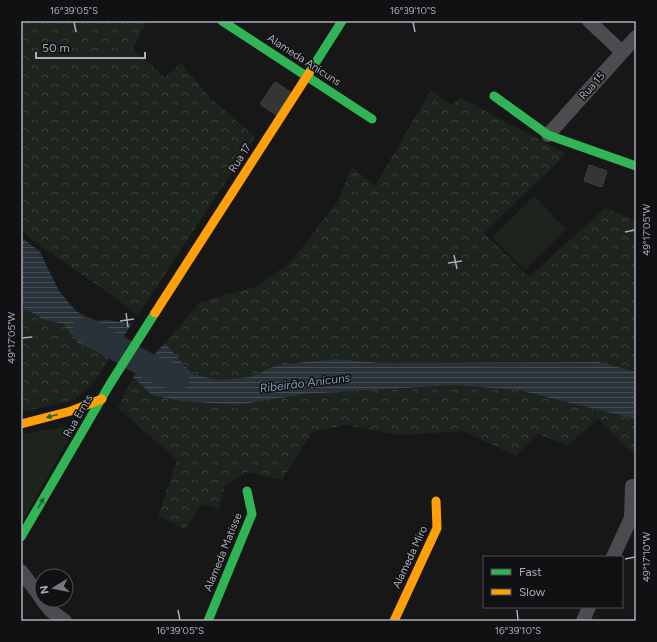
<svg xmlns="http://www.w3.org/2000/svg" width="657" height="642" font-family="Figtree,sans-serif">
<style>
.green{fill:#1d241e}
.forest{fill:url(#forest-crowns)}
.water{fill:url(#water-rules)}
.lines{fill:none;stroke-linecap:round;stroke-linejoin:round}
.river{stroke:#2a3239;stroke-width:26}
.building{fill:#353536;stroke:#3f4043}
.street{stroke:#4b4c50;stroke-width:14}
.fast{stroke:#30b455;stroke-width:9}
.slow{stroke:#ff9f0a;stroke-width:9}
.oneway{fill:#206234}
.ticks{fill:none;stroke:#a8adb8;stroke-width:1.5}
.labels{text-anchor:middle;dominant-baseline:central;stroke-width:3;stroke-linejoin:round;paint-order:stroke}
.street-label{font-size:11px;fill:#a8adb8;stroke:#111113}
.water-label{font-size:12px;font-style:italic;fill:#7f9bb3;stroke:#111113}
.neatline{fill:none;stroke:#a8adb8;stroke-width:1.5}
.ticks-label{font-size:10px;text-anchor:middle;fill:#a8adb8}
</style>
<defs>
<pattern id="forest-crowns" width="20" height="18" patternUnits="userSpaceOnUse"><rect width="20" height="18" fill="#1d241e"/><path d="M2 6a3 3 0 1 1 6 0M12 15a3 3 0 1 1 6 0" fill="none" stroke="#3b413d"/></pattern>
<pattern id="water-rules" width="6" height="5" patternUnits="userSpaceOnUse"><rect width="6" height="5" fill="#2a3239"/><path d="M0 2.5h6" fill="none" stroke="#464d54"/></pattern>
</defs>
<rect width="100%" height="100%" fill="#171717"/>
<!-- green -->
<g class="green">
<path d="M534 196 566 229 525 270 492 237Z"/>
<path d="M77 425 21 524V434Z"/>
</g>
<!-- forest -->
<g class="forest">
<path d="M21 21H146L133 49 165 77 181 63 210 98 255 137 138 315 110 294 29 238 21 229Z"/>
<path d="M431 90 451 105 461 98 566 154 484 233 529 277 605 208 636 220V372L599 362 382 363 335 359 278 365 250 377 218 380 192 374 165 343 200 302 255 287 291 262 337 202 352 167 375 186Z"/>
<path d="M21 306 44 320 64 324 78 343 98 351 108 360 95 381 75 400 21 412Z"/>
<path d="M133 377 152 395 180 401 237 405 305 394 454 385 518 390 636 419V455L628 449 598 419 568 445 537 434 516 456 463 431 397 435 346 425 312 432 282 480 247 472 225 485 219 509 201 504 185 529 158 516 177 460 118 408Z"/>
</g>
<!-- water -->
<g class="water">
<path d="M21 237 40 252 59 291 76 311 93 321 108 320 132 324 108 360 98 351 78 343 64 324 44 320 21 306Z"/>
<path d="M165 343 192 374 218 380 250 377 278 365 335 359 382 363 599 362 636 372V419L518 390 454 385 305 394 237 405 180 401 152 395 133 377Z"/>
</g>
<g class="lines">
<!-- river -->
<path class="river" d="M86 330 153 369 177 378"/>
</g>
<!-- building -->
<g class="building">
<path d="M275 82 292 93 276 115 260 104Z"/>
<path d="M589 165 607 171 602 187 584 181Z"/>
</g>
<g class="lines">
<!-- street -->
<g class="street">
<path d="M589 21 622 52"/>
<path d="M548 135 636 37"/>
<path d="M613 557 631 518 632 486"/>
<path d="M21 571 42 599"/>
<path d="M42 600 50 610 65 621"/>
<path d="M583 621 589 607"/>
</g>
<!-- fast -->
<g class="fast">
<path d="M222 21 372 119"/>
<path d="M309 73 342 21"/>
<path d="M494 96 548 135 636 166"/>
<path d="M21 537 110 384 155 313"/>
<path d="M208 621 252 514 247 491"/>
</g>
<!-- slow -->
<g class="slow">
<path d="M155 313 309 73"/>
<path d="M21 424 71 411 102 399"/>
<path d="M394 621 437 528 436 501"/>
</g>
</g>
<!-- one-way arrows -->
<defs><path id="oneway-solid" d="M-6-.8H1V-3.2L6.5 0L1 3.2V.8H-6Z"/></defs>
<g class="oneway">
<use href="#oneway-solid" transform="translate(52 416) rotate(165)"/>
<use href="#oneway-solid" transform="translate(41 503) rotate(-60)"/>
</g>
<!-- ticks -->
<path class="ticks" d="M74 22 76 32M413 22 415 32M625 232 635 230M454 255 457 269M448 263 462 261M126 313 128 327M120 321 134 319M22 338 32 337M625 559 635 557M178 610 180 620M517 610 518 620"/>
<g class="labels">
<!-- street labels -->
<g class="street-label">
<text transform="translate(304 60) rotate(33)">Alameda Anicuns</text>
<text transform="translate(592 86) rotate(-48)">Rua 15</text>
<text transform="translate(240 158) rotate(-57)">Rua 17</text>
<text transform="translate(78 416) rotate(-60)">Rua Ernts</text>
<text transform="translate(223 552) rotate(-68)">Alameda Matisse</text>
<text transform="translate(410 557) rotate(-65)">Alameda Miro</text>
</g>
<!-- water labels -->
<g class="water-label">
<text transform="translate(305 383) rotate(-7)">Ribeirão Anicuns</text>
</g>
</g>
<!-- border -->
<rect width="657" height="642" fill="none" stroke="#111113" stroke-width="44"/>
<!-- legend -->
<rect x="483" y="556" width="140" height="52" fill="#111113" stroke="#4d4f55"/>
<rect x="491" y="569" width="20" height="6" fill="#30b455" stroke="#4d4f55"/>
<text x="519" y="576" font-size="12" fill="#a8adb8">Fast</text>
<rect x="491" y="589" width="20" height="6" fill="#ff9f0a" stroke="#4d4f55"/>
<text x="519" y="596" font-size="12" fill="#a8adb8">Slow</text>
<!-- north arrow -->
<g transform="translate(54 588) rotate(260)"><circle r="19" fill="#111113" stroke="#4d4f55"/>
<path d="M0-3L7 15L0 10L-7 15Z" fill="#757880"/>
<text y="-6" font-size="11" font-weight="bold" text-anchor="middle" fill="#a8adb8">N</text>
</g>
<!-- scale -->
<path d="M36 52v6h109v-6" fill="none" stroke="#a8adb8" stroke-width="2"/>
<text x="42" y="52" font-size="12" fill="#a8adb8" stroke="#111113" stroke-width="3" paint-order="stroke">50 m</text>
<rect x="22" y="22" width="613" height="598" class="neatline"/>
<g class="ticks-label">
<text x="74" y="14">16°39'05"S</text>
<text x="413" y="14">16°39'10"S</text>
<text transform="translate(646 230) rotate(-90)" y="4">49°17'05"W</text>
<text transform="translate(11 338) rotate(-90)" y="4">49°17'05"W</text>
<text transform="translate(646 557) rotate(-90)" y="4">49°17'10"W</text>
<text x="180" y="634">16°39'05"S</text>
<text x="518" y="634">16°39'10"S</text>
</g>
</svg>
